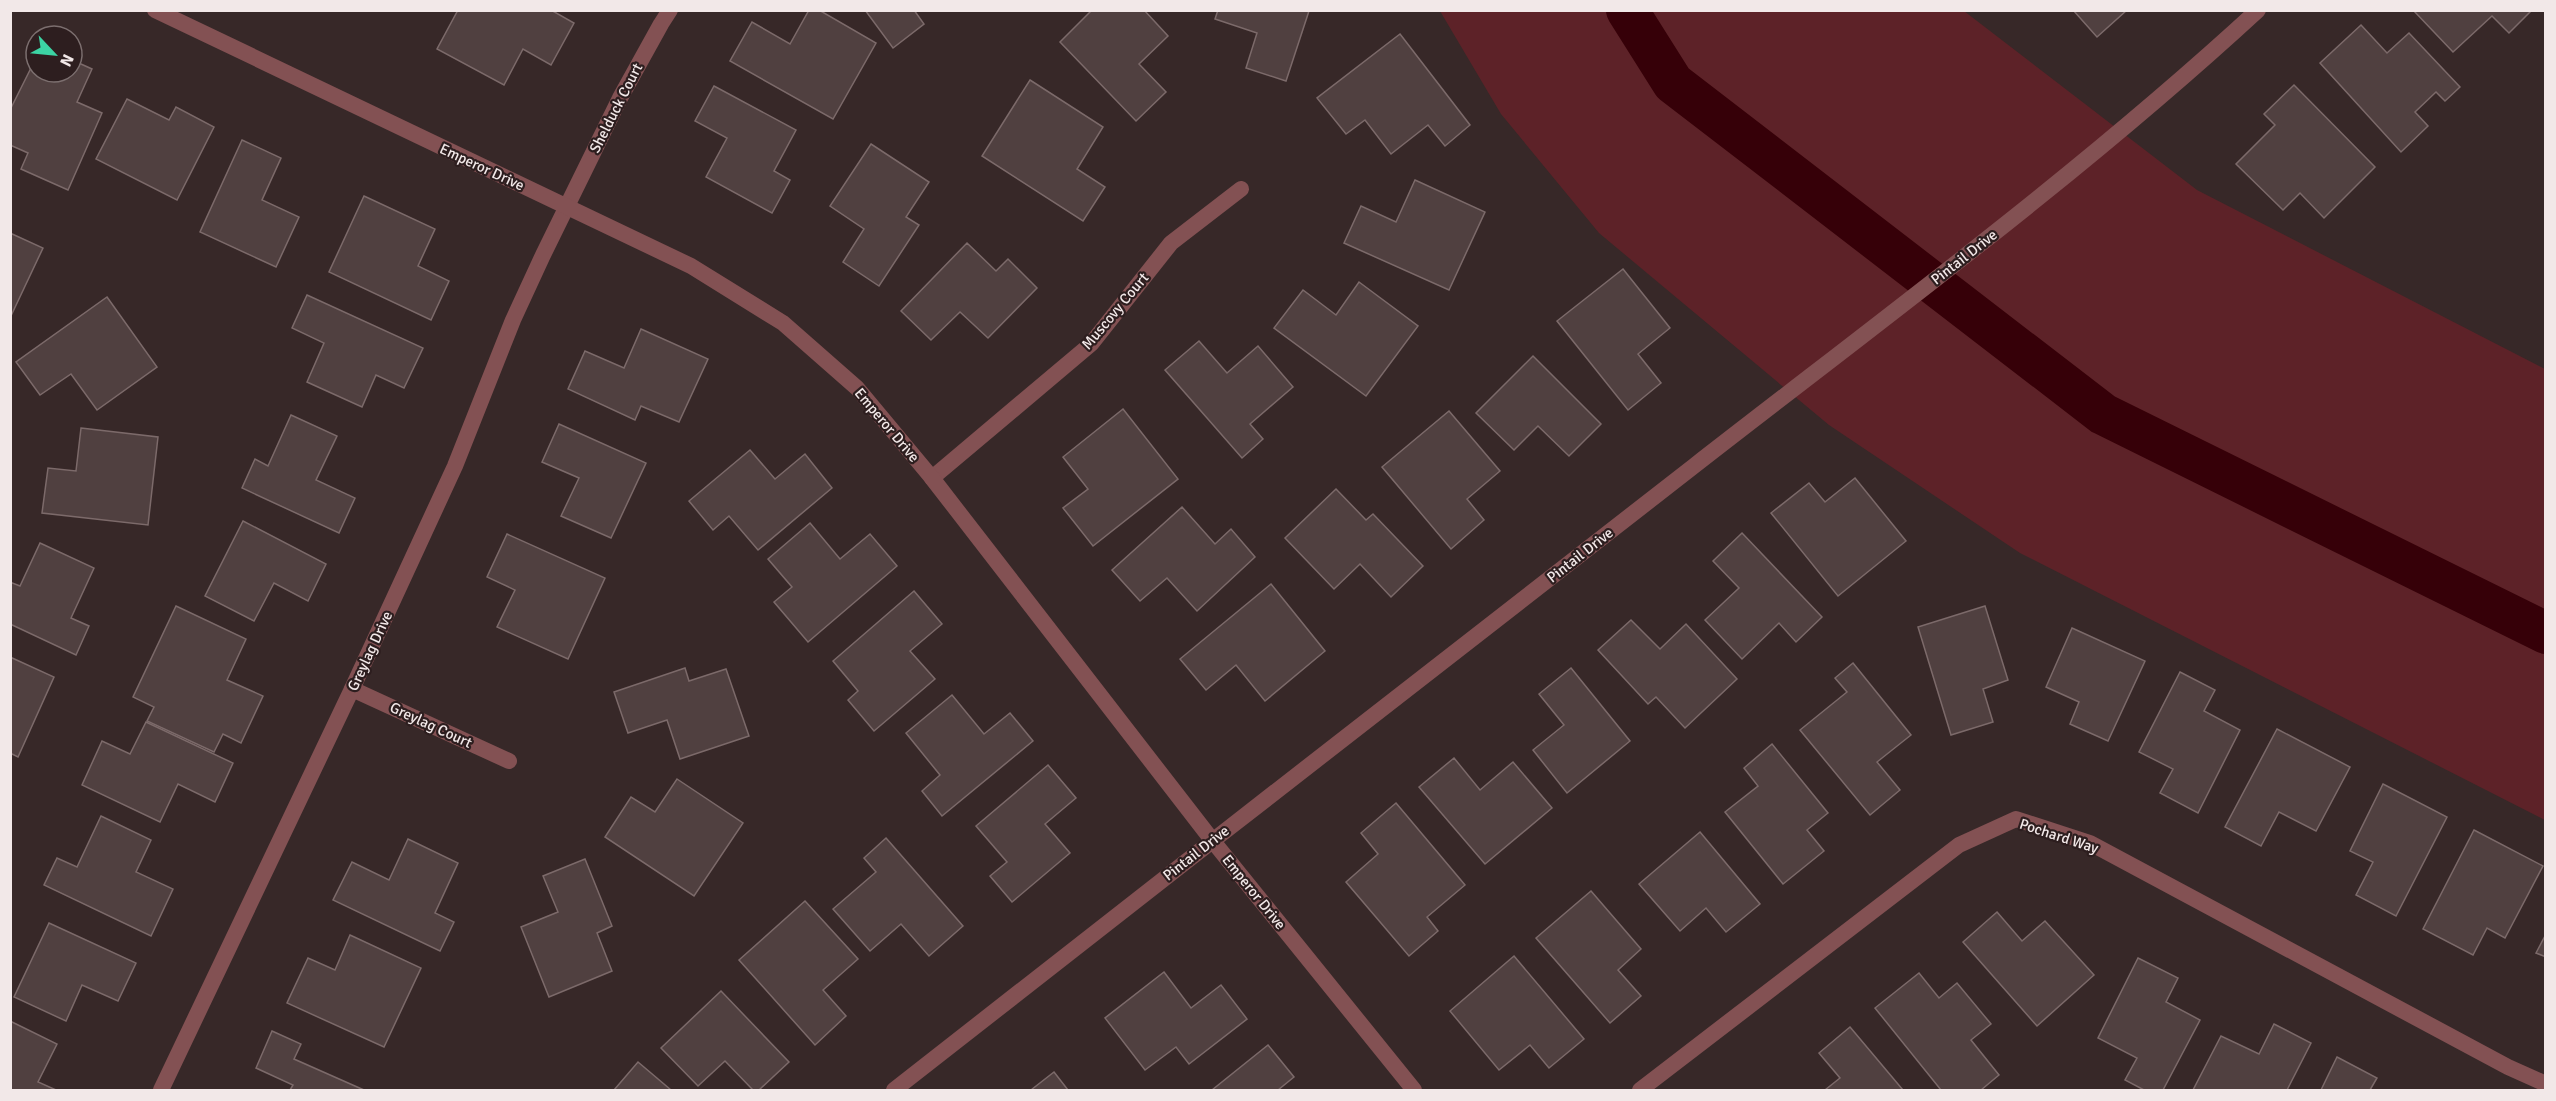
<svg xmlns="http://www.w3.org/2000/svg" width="2556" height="1101" font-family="Signika,sans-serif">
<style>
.green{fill:#5d2228}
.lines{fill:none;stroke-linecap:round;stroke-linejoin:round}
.canal{stroke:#360008;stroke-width:42}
.building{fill:#504040;stroke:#7c6a6a;stroke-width:1.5}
.minor{stroke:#835153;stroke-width:16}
.tertiary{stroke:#835153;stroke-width:16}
.labels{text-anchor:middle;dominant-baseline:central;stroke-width:4.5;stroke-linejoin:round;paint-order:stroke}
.street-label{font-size:15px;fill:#f2e8e8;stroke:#2d1e1f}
</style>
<rect width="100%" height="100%" fill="#372828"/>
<!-- green -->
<path class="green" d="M1440 11H1964L2197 190 2545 369V820L2020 553 1829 425 1599 233 1501 114Z"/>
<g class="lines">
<!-- canal -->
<path class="canal" d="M1627 10 1673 83 2103 414 2546 633"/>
</g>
<!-- building -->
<g class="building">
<path d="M458 10H551L574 23 551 65 523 49 504 85 437 49Z"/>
<path d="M809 10H819L876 43 833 119 730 61 752 22 790 44Z"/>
<path d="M865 10H914L924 24 893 48Z"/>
<path d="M1092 10H1144L1168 36 1139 64 1166 92 1136 121 1060 42Z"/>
<path d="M1218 10 1309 11 1286 81 1246 68 1257 33 1215 19Z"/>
<path d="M2073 10H2127L2097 37Z"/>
<path d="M2413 10H2532L2509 33 2492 16 2453 52Z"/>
<path d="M2361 25 2387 53 2409 33 2460 87 2445 101 2436 92 2415 112 2428 126 2401 152 2320 63Z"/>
<path d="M1400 34 1470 125 1445 146 1428 125 1391 154 1365 120 1346 134 1317 98Z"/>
<path d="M36 58V72H72V60L92 69 77 102 102 113 68 190 21 169 28 153 10 145V110Z"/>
<path d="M1030 80 1103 127 1077 169 1105 187 1083 221 982 156Z"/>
<path d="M2294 85 2375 167 2324 218 2300 193 2283 210 2236 164 2275 125 2264 114Z"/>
<path d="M714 86 796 130 774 171 790 180 772 213 706 177 727 138 695 121Z"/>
<path d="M127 99 169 120 176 107 214 127 177 200 96 159Z"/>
<path d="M242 140 281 158 262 200 299 217 276 267 200 232Z"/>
<path d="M871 144 929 182 906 217 919 225 879 286 843 262 864 229 830 206Z"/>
<path d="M1415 180 1485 212 1449 290 1344 243 1361 206 1396 222Z"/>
<path d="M364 196 435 229 418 266 449 281 431 320 329 272Z"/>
<path d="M10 233 43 248 10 318Z"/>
<path d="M967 243 996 271 1008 259 1037 288 988 338 960 312 931 340 901 311Z"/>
<path d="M1623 269 1670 328 1638 354 1661 383 1628 410 1557 321Z"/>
<path d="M1359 282 1418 326 1366 396 1274 328 1303 290 1336 315Z"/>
<path d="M307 295 423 348 404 388 376 375 362 407 307 382 324 343 292 328Z"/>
<path d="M107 297 157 367 97 410 71 374 40 395 16 362Z"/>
<path d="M641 329 708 359 679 422 641 406 635 420 568 389 585 351 624 368Z"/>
<path d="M1199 341 1227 373 1258 346 1293 387 1250 424 1263 439 1242 458 1165 370Z"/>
<path d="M1533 356 1601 424 1569 456 1538 426 1514 450 1476 413Z"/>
<path d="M1123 409 1178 479 1093 546 1063 508 1088 489 1063 457Z"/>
<path d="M1449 411 1500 471 1467 499 1484 520 1451 549 1382 467Z"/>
<path d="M291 415 337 436 316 480 355 498 339 533 242 488 255 459 268 466Z"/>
<path d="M559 424 646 463 611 538 561 516 579 478 542 462Z"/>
<path d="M81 428 158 437 148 525 42 513 48 468 76 471Z"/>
<path d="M750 450 775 479 805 454 832 488 758 550 729 516 713 530 689 501Z"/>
<path d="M1855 478 1906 541 1838 596 1771 513 1809 483 1825 502Z"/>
<path d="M1336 489 1366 520 1373 514 1423 566 1391 597 1360 564 1334 589 1285 538Z"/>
<path d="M1182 507 1215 544 1231 529 1255 557 1197 611 1167 578 1140 601 1112 570Z"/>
<path d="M243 521 326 564 308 601 274 583 254 621 205 596Z"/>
<path d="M810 523 840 559 870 534 897 566 808 642 774 602 792 587 768 559Z"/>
<path d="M1742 533 1822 617 1796 642 1779 623 1742 659 1705 620 1739 588 1713 561Z"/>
<path d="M507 534 605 578 568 659 497 627 515 590 487 577Z"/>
<path d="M40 543 94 568 71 618 89 626 76 655 10 624V582L20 586Z"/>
<path d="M1271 584 1325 651 1265 701 1236 665 1206 690 1180 659Z"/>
<path d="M914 591 942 624 910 651 935 679 874 731 848 700 858 691 833 661Z"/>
<path d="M176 606 246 639 227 680 263 696 241 743 223 734 214 752 147 721 154 707 133 697Z"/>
<path d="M1985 606 2008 680 1983 689 1993 722 1951 735 1918 627Z"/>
<path d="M1631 620 1660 649 1686 624 1737 679 1685 728 1656 697 1648 704 1598 650Z"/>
<path d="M2072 628 2145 661 2108 741 2070 724 2079 702 2046 687Z"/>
<path d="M10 657 54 677 18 757 10 753Z"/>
<path d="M1853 663 1911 735 1877 762 1900 790 1870 815 1800 730 1847 692 1835 678Z"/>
<path d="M685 668 689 681 726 669 749 736 680 759 667 720 628 733 614 692Z"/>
<path d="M1571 668 1630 741 1567 793 1533 750 1564 725 1539 694Z"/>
<path d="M2180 672 2215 690 2204 711 2240 730 2198 813 2160 793 2173 769 2139 752Z"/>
<path d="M952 695 984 734 1010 713 1033 741 942 816 922 791 940 775 906 733Z"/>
<path d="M146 722 233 763 215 802 178 784 160 822 82 785 102 741 130 754Z"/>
<path d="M2277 729 2350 767 2316 831 2279 812 2261 846 2225 827Z"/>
<path d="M1772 744 1828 813 1807 830 1824 851 1783 884 1725 812 1758 786 1744 768Z"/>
<path d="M1454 758 1480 790 1513 762 1552 808 1485 864 1419 787Z"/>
<path d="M1048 765 1076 798 1045 824 1070 853 1012 902 990 876 1007 862 976 826Z"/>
<path d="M677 779 743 823 694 896 605 837 631 797 655 812Z"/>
<path d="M2383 784 2447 817 2396 916 2356 895 2373 862 2350 851Z"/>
<path d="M1396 803 1465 885 1427 917 1438 931 1409 956 1346 882 1378 854 1361 833Z"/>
<path d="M101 816 151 840 136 872 173 889 151 936 44 885 57 858 77 867Z"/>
<path d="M2474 830 2543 866 2505 938 2487 928 2473 955 2423 929Z"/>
<path d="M1700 832 1760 904 1726 932 1706 908 1680 931 1639 884Z"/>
<path d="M886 838 963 926 929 956 901 924 870 951 833 909 876 872 864 858Z"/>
<path d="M408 839 458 863 435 913 454 922 440 951 333 900 352 862 389 880Z"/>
<path d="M585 859 612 926 597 933 612 971 549 997 521 927 558 912 543 876Z"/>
<path d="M1591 891 1641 949 1618 970 1641 996 1610 1023 1536 938Z"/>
<path d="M805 901 858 959 823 990 846 1016 815 1045 739 960Z"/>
<path d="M1997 912 2022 941 2045 921 2094 975 2037 1026 1963 942Z"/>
<path d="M49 923 136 963 118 1001 82 985 66 1021 14 997Z"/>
<path d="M2546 934V957L2536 953Z"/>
<path d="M350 935 421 968 384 1047 287 1003 308 958 335 970Z"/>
<path d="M1514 956 1584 1039 1549 1068 1530 1045 1499 1070 1450 1011Z"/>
<path d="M2138 958 2178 978 2166 1002 2200 1020 2163 1090H2144L2125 1080 2137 1058 2098 1038Z"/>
<path d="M1164 972 1191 1008 1221 985 1247 1019 1189 1064 1176 1047 1145 1070 1105 1018Z"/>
<path d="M1919 973 1939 998 1957 983 1991 1024 1971 1040 1999 1075 1981 1090H1941L1875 1008Z"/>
<path d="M721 991 789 1062 759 1090H753L725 1061 698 1086 661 1048Z"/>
<path d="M10 1021 57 1044 38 1082 56 1090H10Z"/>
<path d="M2274 1024 2311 1043 2287 1090H2193L2221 1036 2259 1054Z"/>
<path d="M1850 1027 1903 1090H1825L1840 1078 1819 1053Z"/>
<path d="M272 1031 301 1044 294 1059 364 1090H290L293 1085 256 1068Z"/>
<path d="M1268 1045 1294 1077 1278 1090H1212Z"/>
<path d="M2337 1057 2377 1078 2370 1090H2321Z"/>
<path d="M638 1062 671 1090H614Z"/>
<path d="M1054 1072 1068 1090H1031Z"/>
</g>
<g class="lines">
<!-- minor -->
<g class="minor">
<path d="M932 478 1091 344 1171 243 1241 189"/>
<path d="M352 689 509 761"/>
<path d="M1212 840 1414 1090"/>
<path d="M161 1090 352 689 455 466 513 320 543 255 620 98 661 24 670 10"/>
<path d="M1640 1090 1959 845 2016 819 2090 843 2508 1067 2546 1084"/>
</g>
<!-- tertiary -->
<g class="tertiary">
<path d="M155 10 691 266 783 323 857 388 932 478 1212 840"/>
<path d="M894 1090C1160 881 1427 674 1694 466 1884 318 2080 174 2258 10"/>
</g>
</g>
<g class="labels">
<!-- street labels -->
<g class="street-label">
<text transform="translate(616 108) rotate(-63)">Shelduck Court</text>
<text transform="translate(482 167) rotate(25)">Emperor Drive</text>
<text transform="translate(1964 257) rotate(-38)">Pintail Drive</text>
<text transform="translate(1115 311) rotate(-50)">Muscovy Court</text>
<text transform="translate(887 425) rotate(50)">Emperor Drive</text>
<text transform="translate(1580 555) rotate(-38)">Pintail Drive</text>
<text transform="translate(370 651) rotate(-65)">Greylag Drive</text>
<text transform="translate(431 725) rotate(25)">Greylag Court</text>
<text transform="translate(2059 836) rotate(18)">Pochard Way</text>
<text transform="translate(1196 853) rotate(-38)">Pintail Drive</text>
<text transform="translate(1254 892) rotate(51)">Emperor Drive</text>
</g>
</g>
<!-- border -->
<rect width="2556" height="1101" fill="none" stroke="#f2e8e8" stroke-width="24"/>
<!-- north arrow -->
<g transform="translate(54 54) rotate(116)"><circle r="28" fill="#2d1e1f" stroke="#7c6f6f" stroke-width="1.5"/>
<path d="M0-4.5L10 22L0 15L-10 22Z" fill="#3cd4a4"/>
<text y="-9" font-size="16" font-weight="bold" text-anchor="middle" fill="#f2e8e8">N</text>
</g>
</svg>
